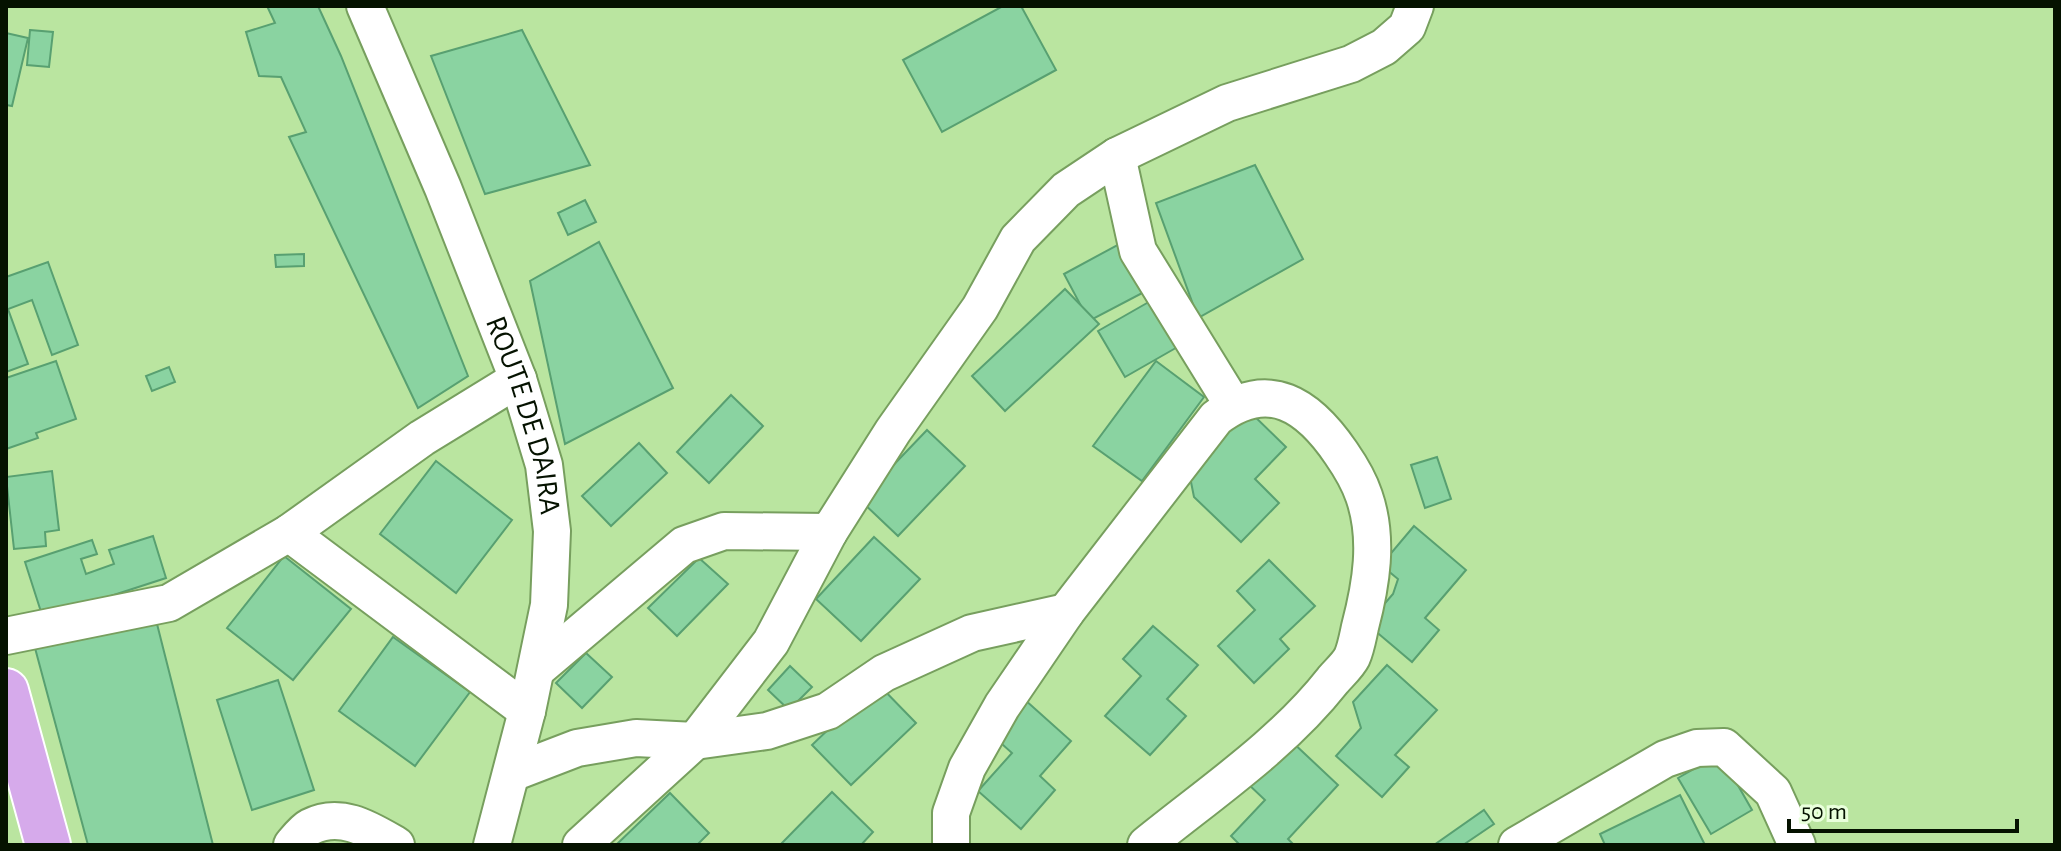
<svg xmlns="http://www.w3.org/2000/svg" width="2061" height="851" font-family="'Alegreya Sans',sans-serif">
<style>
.building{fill:#8ad3a1;stroke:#58a071;stroke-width:2}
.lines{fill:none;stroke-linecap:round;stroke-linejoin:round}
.minor-casing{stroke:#779f5e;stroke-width:40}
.major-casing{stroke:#fff;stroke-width:48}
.minor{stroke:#fff;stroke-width:36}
.major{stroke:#d6aaeb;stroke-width:44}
.labels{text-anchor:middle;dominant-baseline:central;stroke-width:7;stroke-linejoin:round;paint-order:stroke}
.street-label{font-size:30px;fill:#051200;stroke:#e9ffdc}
</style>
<rect width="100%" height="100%" fill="#bae5a0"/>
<!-- building -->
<g class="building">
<path d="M267 6H318L341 56 468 376 418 408 289 137 306 132 281 77 259 76 246 32 275 23Z"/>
<path d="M1003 6H1021L1056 70 942 132 903 60Z"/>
<path d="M30 30 53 32 49 67 27 65Z"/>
<path d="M522 30 590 165 485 194 431 56Z"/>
<path d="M6 33 28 38 12 106 6 105Z"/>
<path d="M1255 165 1303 259 1198 318 1156 203Z"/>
<path d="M585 200 596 222 568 235 558 213Z"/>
<path d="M599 242 673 388 565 444 530 281Z"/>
<path d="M1123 242 1148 290 1089 321 1064 274Z"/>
<path d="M304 254V266L276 267 275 255Z"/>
<path d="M48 262 78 345 52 355 32 300 8 309 28 364 6 372V277Z"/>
<path d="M1065 289 1099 324 1005 411 972 376Z"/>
<path d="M1154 299 1181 345 1125 377 1098 331Z"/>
<path d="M56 361 76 419 36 433 38 438 6 449V378Z"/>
<path d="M1156 361 1204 397 1142 481 1093 446Z"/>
<path d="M169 367 175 382 152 391 146 376Z"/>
<path d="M731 395 763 426 709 483 677 452Z"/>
<path d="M1245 407 1286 447 1255 479 1279 503 1241 542 1194 497 1188 467Z"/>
<path d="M927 430 965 466 898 536 860 500Z"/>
<path d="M639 443 667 473 611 526 582 496Z"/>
<path d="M1437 457 1451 499 1425 508 1411 465Z"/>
<path d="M436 461 512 520 456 593 380 534Z"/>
<path d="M52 471 59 530 45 532 46 546 14 549 6 477Z"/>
<path d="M1414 526 1466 570 1425 618 1439 630 1412 662 1367 624 1393 594 1398 579 1381 565Z"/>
<path d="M153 536 166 578 43 618 25 562 92 540 97 554 81 559 86 574 114 564 109 550Z"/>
<path d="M874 537 920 579 861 641 816 599Z"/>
<path d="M284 556 351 609 293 680 227 628Z"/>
<path d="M699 558 728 584 677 636 648 608Z"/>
<path d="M1269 560 1315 606 1280 639 1289 649 1254 683 1218 646 1255 610 1237 591Z"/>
<path d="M156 620 213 845H88L35 648Z"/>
<path d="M1153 626 1198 665 1167 699 1186 716 1150 755 1105 716 1141 676 1123 659Z"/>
<path d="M393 637 470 692 415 766 339 711Z"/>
<path d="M586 653 612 677 582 708 556 683Z"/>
<path d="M1387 665 1437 710 1395 755 1409 767 1382 797 1336 756 1361 728 1353 702Z"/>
<path d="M790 666 812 687 789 710 768 690Z"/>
<path d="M278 680 314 790 252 810 217 700Z"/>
<path d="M877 683 916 723 851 785 812 745Z"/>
<path d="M1024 699 1071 741 1040 776 1055 790 1021 829 978 791 1012 753 992 735Z"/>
<path d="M1289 739 1338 785 1288 839 1294 845H1240L1231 836 1265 800 1247 783Z"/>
<path d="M1720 754 1752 810 1711 834 1678 778Z"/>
<path d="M832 792 873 832 861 845H780Z"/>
<path d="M670 793 709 833 697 845H616Z"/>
<path d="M1680 795 1705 845H1605L1600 834Z"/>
<path d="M1484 810 1494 824 1463 845H1434Z"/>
</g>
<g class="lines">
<!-- minor casing -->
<g class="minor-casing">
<g id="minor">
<path id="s1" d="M365 6 443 188 518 379 544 465 552 531 549 605 527 711 492 845"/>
<path d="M1117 156 1138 251 1233 405"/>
<path d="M289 533 527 711"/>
<path d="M6 636 169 603 289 533 422 438 518 379"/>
<path d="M536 670 684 545 724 531 829 532 893 431 980 308 1018 239 1066 190 1117 156 1227 103 1351 64 1384 47 1407 27 1415 6"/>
<path d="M512 773 577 748 636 738 695 741 767 731 828 711 884 673 972 633 1066 612"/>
<path d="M292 845C297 839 304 830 310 827 341 811 370 830 396 845"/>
<path d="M581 845 695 741 771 642 829 532"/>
<path d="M951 845V813L967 768 1002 706 1066 612 1216 418C1269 377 1309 406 1341 453 1350 466 1359 481 1364 496 1379 539 1371 585 1360 627 1358 636 1356 648 1352 657 1348 665 1339 673 1333 680 1282 745 1210 793 1146 845"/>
<path d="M1517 845 1665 759 1697 748 1724 747 1773 792 1797 845"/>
</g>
</g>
<!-- major casing -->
<g class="major-casing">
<path id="major" d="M6 691 48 845"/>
</g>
<!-- minor -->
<use href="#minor" class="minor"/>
<!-- major -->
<use href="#major" class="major"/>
</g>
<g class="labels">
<!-- street labels -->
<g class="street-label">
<text stroke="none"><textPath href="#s1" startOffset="440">ROUTE DE DAIRA</textPath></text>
</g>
</g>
<!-- border -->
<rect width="2061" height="851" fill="none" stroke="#051200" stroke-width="16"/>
<!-- scale -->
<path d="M1789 819v12h228v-12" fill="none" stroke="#051200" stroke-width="4"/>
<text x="1801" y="819" font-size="24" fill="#051200" stroke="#e9ffdc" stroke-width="6" paint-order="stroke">50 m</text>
</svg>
